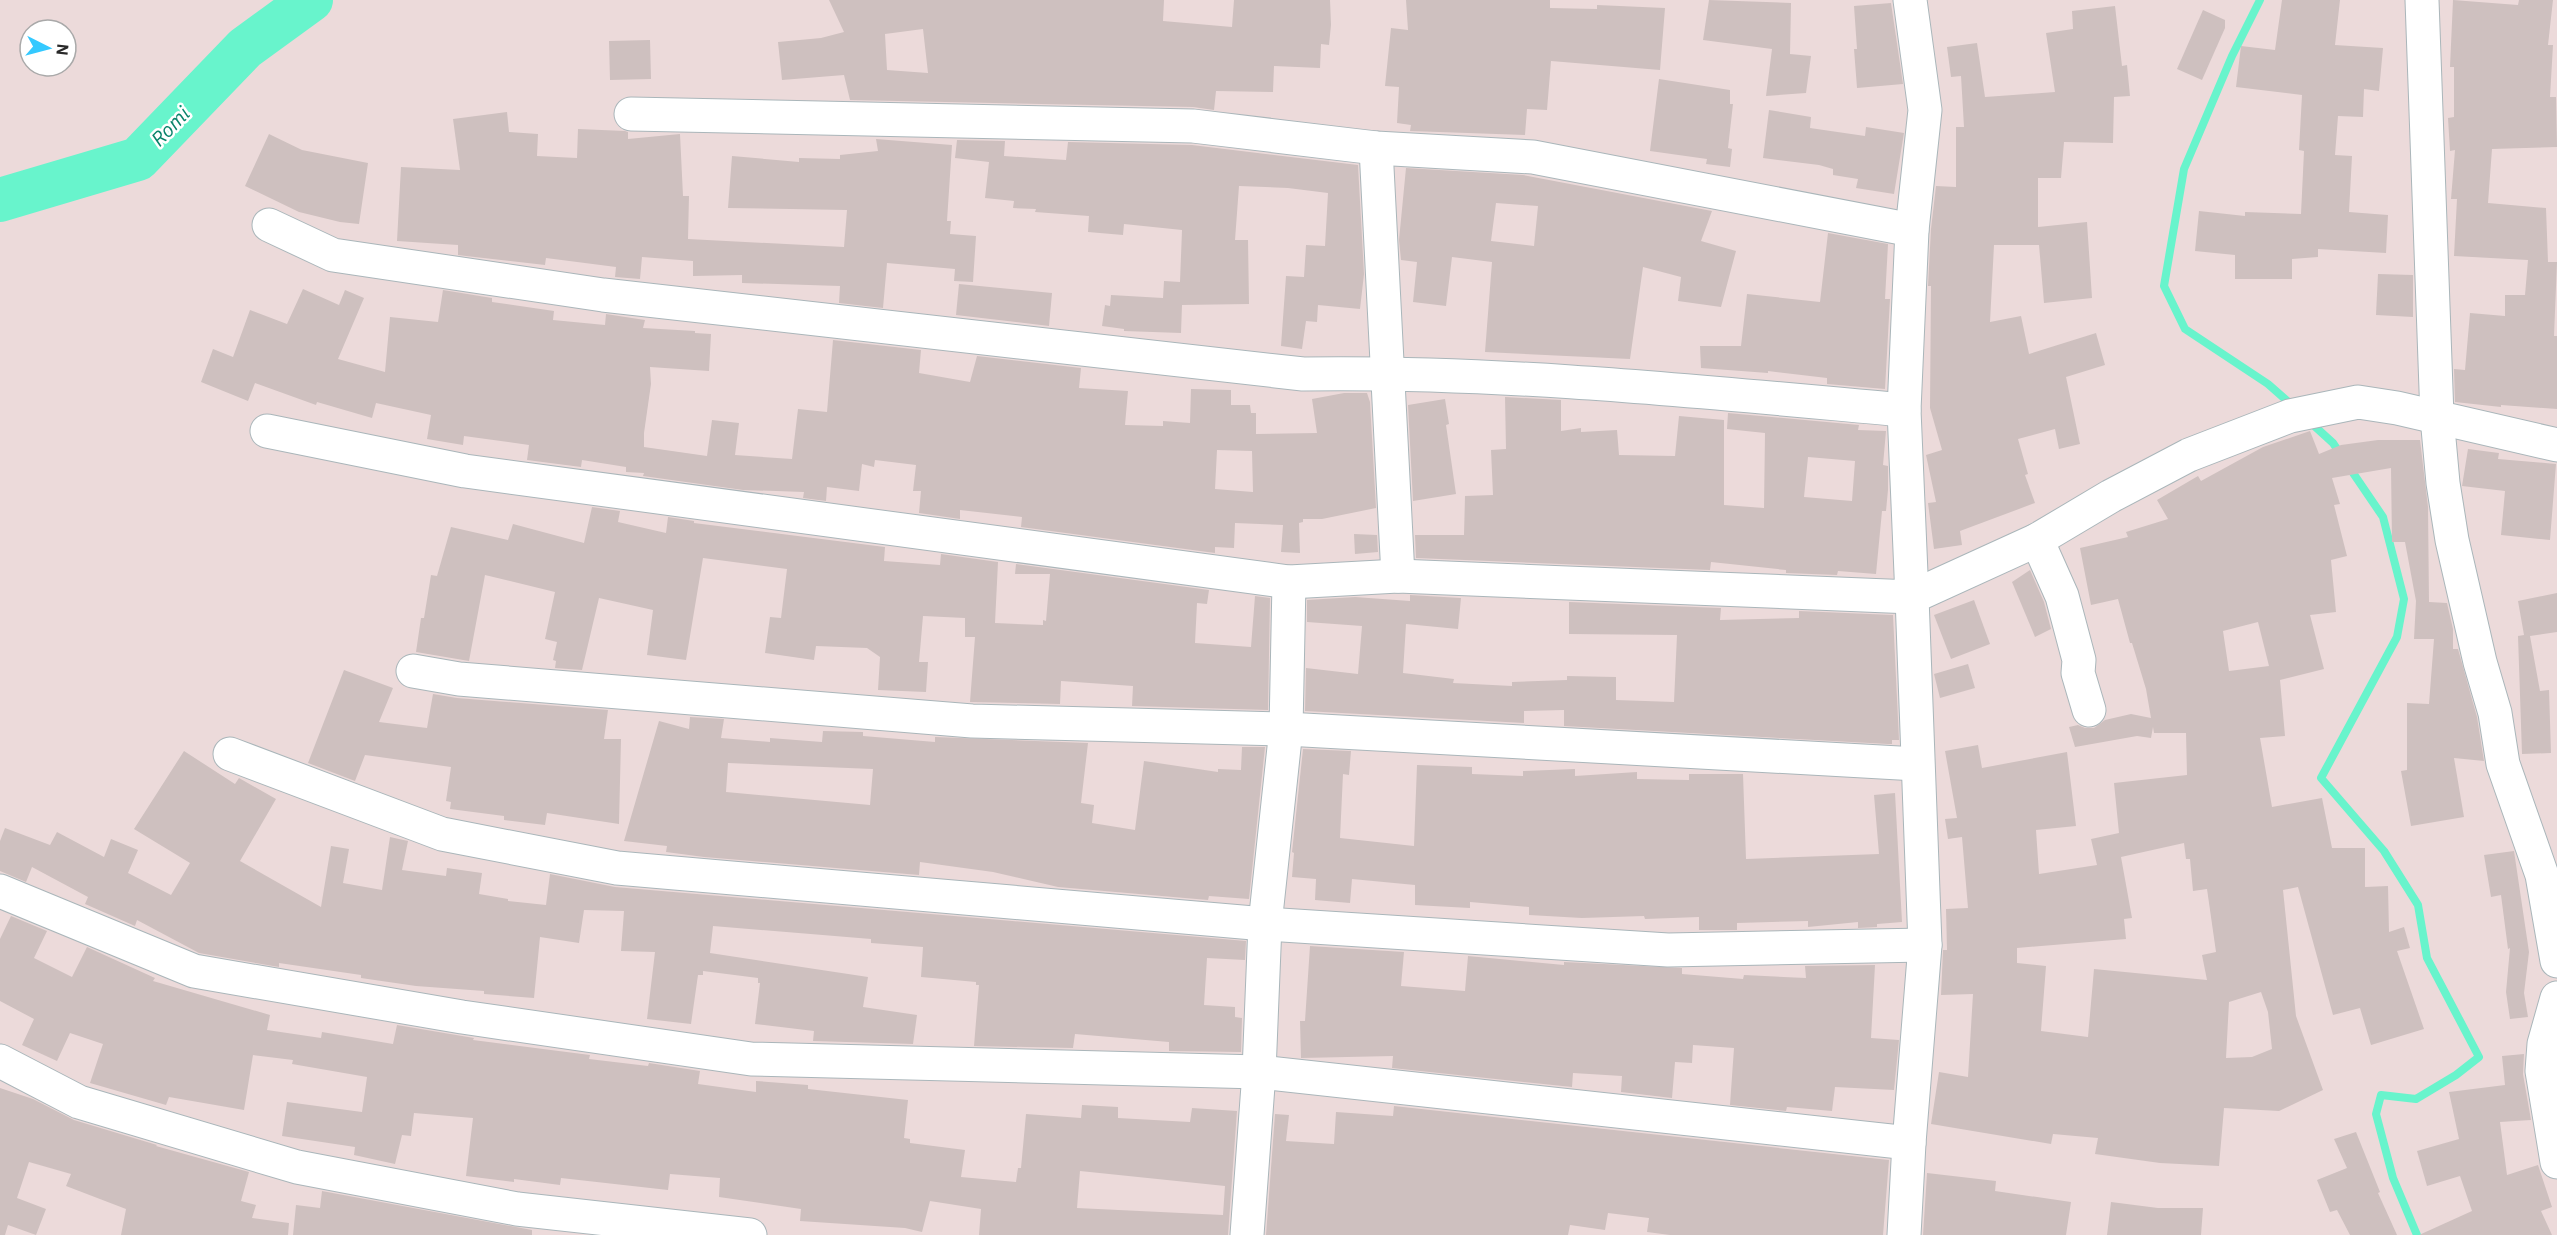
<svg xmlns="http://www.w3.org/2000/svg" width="2557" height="1235" font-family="'IBM Plex Sans',sans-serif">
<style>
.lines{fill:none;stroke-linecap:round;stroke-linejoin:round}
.stream{stroke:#68f4cc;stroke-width:8}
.river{stroke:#68f4cc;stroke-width:44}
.building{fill:#cec0bf;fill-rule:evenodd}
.minor-casing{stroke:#aab6ba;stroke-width:35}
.minor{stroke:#fff;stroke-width:33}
.labels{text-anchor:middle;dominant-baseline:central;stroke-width:5;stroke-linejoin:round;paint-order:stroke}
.water-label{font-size:20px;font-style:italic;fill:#09836a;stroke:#fff}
</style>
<rect width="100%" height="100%" fill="#ecdada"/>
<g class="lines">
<!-- stream -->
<g class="stream">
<path d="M2260 0 2232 56 2184 169 2164 286 2185 329 2268 384 2293 406"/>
<path d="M2310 422 2333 443 2341 455"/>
<path d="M2349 467 2383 517 2404 599 2397 637 2321 778 2384 851 2418 905 2427 958 2479 1057 2456 1075 2416 1099 2381 1095 2376 1114 2393 1178 2417 1235"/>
</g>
<!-- river -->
<path class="river" d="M0 200 138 159 245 48 311 0"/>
</g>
<!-- building -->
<g class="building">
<path d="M829 0H1164L1163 21 1232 27 1234 0H1330L1331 25 1329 45 1321 44 1320 68 1274 66 1273 92 1216 91 1214 110 1193 107 850 100 844 75 782 80 778 42 821 38 844 32ZM923 29 928 73 887 70 885 34Z"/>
<path d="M1406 0H1550V8L1597 9V5L1665 8 1660 70 1551 61 1547 110 1527 109 1525 135 1410 131 1411 125 1397 123 1399 87 1385 86 1391 28 1408 30Z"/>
<path d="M1709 0 1791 3 1790 54 1811 56 1806 93 1766 96 1772 49 1703 40Z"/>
<path d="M2282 0H2340L2335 45 2383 48 2379 91 2364 89 2363 117 2338 116 2335 155 2352 156 2349 212 2388 215 2386 253 2318 249V257L2292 259V279H2235V255L2195 251 2199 211 2245 216V212L2301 214 2304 151 2299 150 2302 95 2236 87 2241 46 2275 50Z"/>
<path d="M2453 0 2518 5 2519 0H2553L2548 45H2553L2550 97H2556L2557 147 2492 149 2488 203 2546 208 2548 262H2557L2554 336H2557V409L2501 405V407L2455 402 2454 369 2465 370 2470 313 2505 316V295H2525L2528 260 2454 256 2457 199H2451L2455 150 2450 151 2448 118 2454 117V67H2450Z"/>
<path d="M1891 3 1903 84 1857 88 1854 49H1857L1854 6Z"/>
<path d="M2115 6 2122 66 2127 65 2130 96 2114 97 2113 143 2064 142 2061 178H2038V227L2087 222 2092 298 2044 303 2039 245H1994L1990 322 2021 316 2029 354 2096 333 2105 365 2066 377 2080 444 2059 449 2055 429 2018 439 2028 474 2025 475 2035 503 1960 531 1962 545 1934 549 1928 503 1936 502 1926 455 1942 450 1930 408 1931 286H1928L1931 229 1936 186 1956 187V127H1964L1961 76 1951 77 1947 47 1977 43 1985 97 2055 92 2046 33 2073 29 2072 11Z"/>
<path d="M2203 10 2225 20V28L2202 80 2177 69Z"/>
<path d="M650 40 651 79 610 80 609 41Z"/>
<path d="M1659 79 1730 90V104H1733L1728 148 1732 149 1730 167 1706 164 1707 159 1650 151Z"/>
<path d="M1769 110 1811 117 1810 128 1865 136 1866 127 1904 133 1894 194 1856 188 1858 179 1833 175V169L1819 165 1763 158Z"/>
<path d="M507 112 509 132 538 134 537 156 577 158 578 129 625 131 628 132V139L680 134 683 196H689L688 239 844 247 847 210 728 208 732 156 799 162V158L840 159V155L878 151 876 139 952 145 947 221H951L950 234 976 236 973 282 954 281 955 269 887 263 883 308 839 303 840 286 742 283V275L693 276V261L642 257 640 279 615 277 616 267 546 258 545 265 466 256 458 255V245L397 241 401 167 460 170 453 119Z"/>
<path d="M269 134 302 150 368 163 359 224 340 222 299 212 245 186Z"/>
<path d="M957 140 1005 141 1004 156 1066 160 1068 142 1192 145 1358 165 1364 274 1360 309 1318 305 1317 322 1306 321 1302 349 1281 346 1286 276 1304 277 1306 245 1325 246 1328 193 1288 188 1239 186 1235 240H1248L1249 304 1182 305 1181 333 1124 331V329L1102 326 1105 305 1110 306 1111 295 1163 298 1164 281 1180 282 1182 230 1124 224 1123 235 1088 232 1089 216 1035 212 1036 209 1013 208 1014 201 985 198 989 162 955 158Z"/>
<path d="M1406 168 1523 175 1712 211 1701 241 1736 251 1721 307 1678 301 1681 277 1643 267 1630 359 1485 352 1492 262 1452 257 1446 306 1413 302 1417 262 1401 260 1399 240ZM1496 203 1538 206 1534 246 1491 241Z"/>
<path d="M1828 233 1888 244 1885 299H1890L1885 389 1827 384V378L1768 371V373L1701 368 1700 346H1741L1747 294 1820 302Z"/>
<path d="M2378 274 2413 275V317L2376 315Z"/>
<path d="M959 284 1052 293 1049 326 956 315Z"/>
<path d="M303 289 339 305 345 290 364 298 338 359 385 372 390 317 438 322 443 290 492 298V302L554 311 553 320 605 325 606 314 645 320 643 328 695 331V333L711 334 709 371 650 367 651 384 644 433V447L707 456 712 420 739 423 735 455 792 459 798 409 827 412 833 340 921 350 919 373 970 382 977 356 1081 368 1079 388 1128 391 1125 425 1163 426V421L1190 423 1191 389 1231 390V405H1250L1251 413H1256V434L1317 433 1312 399 1344 393H1367L1370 402 1376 508 1322 519H1303V522L1299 523 1300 553 1281 552 1283 525 1235 523 1234 548 1215 547V553L1021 527 1022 517 960 510V519L919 513 921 491H913L916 465 875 460 874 467 862 464 859 491 827 487 826 501 803 498 804 492 743 490 643 476 644 473 626 472V467L582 460 581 467 527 460 529 445 464 436 463 445 427 439 431 415 376 403 372 418 317 402 316 405 255 383 248 401 201 382 213 349 233 357 250 310 287 324ZM1217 450 1252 451 1253 492 1215 489Z"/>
<path d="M1505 397 1561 400V431L1581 428V432L1617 430 1619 455 1675 456 1679 416 1724 420V505L1764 508 1765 433 1727 429 1728 413 1859 425 1858 430 1886 431 1883 465 1888 466V490L1886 511H1882L1876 574 1838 571 1837 575 1786 573V570L1711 562 1710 570 1416 558 1415 535H1464L1465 496 1493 495 1491 450 1506 449ZM1808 457 1855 461 1852 501 1804 497Z"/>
<path d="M1445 399 1449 424 1446 425 1456 494 1413 501 1408 405Z"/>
<path d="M2310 431 2319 454 2341 445 2378 440H2420L2428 507 2429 602 2447 603 2453 629V649H2458L2477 717 2484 761 2454 758 2464 817 2411 826 2401 771 2407 770V703L2429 704 2434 639H2414L2416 601 2405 542H2392L2391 468 2332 478 2340 504 2334 505 2347 556 2331 560 2336 612 2310 615 2324 669 2280 680 2285 736 2260 738 2272 807 2322 798 2332 848H2365V887L2388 886 2389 932 2404 927 2410 948 2397 951 2424 1029 2371 1045 2360 1008 2333 1015 2298 887 2283 890 2296 1016 2323 1090 2279 1111 2224 1108 2219 1166 2160 1163 2095 1154 2098 1138 2053 1134 2051 1144 1931 1124 1939 1072 1968 1077 1973 994 1941 995 1943 950H1947L1946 909 1968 908 1962 837 1948 839 1945 819 1957 818 1945 751 1978 745 1982 768 2067 752 2076 826 2036 830 2039 874 2097 865 2091 839 2119 833 2114 783 2187 775 2186 733H2154L2153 727 2151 738 2137 736 2075 747 2069 727 2078 725 2085 728H2094L2105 720 2131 714 2151 718 2146 689 2132 643H2130L2118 599 2091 605 2080 548 2128 537 2126 532 2168 519 2157 500 2198 476 2201 481 2263 447ZM2258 622 2269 666 2229 671 2223 631ZM2184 843 2186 859H2190L2193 891 2207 889 2216 952 2202 955 2207 980 2094 969 2088 1037 2041 1031 2046 966 2017 963V948L2126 939 2124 919 2132 918 2121 857ZM2261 992 2268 1012 2272 1049 2252 1057 2226 1058 2229 1002Z"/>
<path d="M2468 449 2499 453 2498 459 2556 464 2550 540 2501 535 2505 491 2462 486Z"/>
<path d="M592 507 620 511 618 522 666 533 668 517 694 521V523L885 547 884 561 940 565 941 554 998 562 995 623 1043 625V620L1046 621 1050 574H1015L1016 564 1209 590 1207 604 1197 603 1195 643 1251 647 1255 596 1270 598 1268 710 1132 706 1133 686 1061 681 1060 704 970 702 975 637H965V618L923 616 919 662H928L926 692 878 690 880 657 867 648 816 646 814 660 765 653 770 617 781 618 787 569 703 558 686 660 647 655 653 610 599 598 582 670 555 668 556 661 553 660 557 642 545 639 555 592 485 575 469 661 416 652 421 618H424L431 575 437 576 451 527 508 540 513 524 584 543Z"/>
<path d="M1354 534 1377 535 1378 552 1355 554Z"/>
<path d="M2030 570 2044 602 2051 629 2035 637 2012 582Z"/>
<path d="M2557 593V632L2530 636 2540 691 2549 690 2551 753 2522 754 2518 636 2524 635 2518 601Z"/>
<path d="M1410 595 1461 598 1458 629 1406 624 1403 673 1454 679 1453 683 1512 686V682L1567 680V676L1616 677V700L1674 702 1677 635 1569 634V602L1721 608 1720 620 1799 618V611L1893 615 1899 740H1892V744H1888L1564 726V710L1524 711V723L1305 711 1306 668 1358 674 1362 626 1307 622V600L1355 597 1410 601Z"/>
<path d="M1974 600 1990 644 1951 659 1934 615Z"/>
<path d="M1968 664 1975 688 1940 698 1934 674Z"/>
<path d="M344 670 393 688 379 722 427 728 433 694 457 698 608 710 604 739H621L619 824 547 813 545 825 504 820V816L450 809 451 802 446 801 451 767 365 755 355 781 308 763Z"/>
<path d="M690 717 724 719 721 738 770 742V738L822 742 823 731 863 732V736L935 742V737L1088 743 1081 803 1094 805 1092 823 1135 830 1144 761 1218 772V769L1241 770 1242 747H1265L1249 899 1209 896 1208 900 1058 887 993 872 920 862 919 875 704 857 666 852 667 846 624 841 659 721 689 729ZM728 763 873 769 870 805 726 792Z"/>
<path d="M1303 749 1351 751 1349 775 1343 774 1340 838 1414 846 1417 765 1472 767V774L1523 776V771L1575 769V776L1637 772V779L1689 780V774H1743L1746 859 1879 854 1874 795 1895 793 1902 922 1877 924V927L1858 928V922L1808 927V921L1737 923V930H1699V917L1645 919 1644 916 1582 918 1529 915V907L1470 902V908L1415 905V885L1352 879 1350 903 1315 900 1316 879 1292 877 1294 853 1292 852Z"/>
<path d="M184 751 235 784 239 778 276 799 240 861 321 907 331 846 349 849 343 883 382 890 390 837 408 841 402 870 446 876 447 868 482 873 479 894 508 899V901L546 905 550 874 615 887 1246 941 1245 960 1207 958 1204 1005 1235 1007V1017L1242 1018 1241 1052 1169 1051V1042L1075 1034 1073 1048 974 1046 979 985H976V982L921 977 923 947 871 943V939L713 926 710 953 868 977 863 1007 917 1015 913 1044 813 1041 814 1031 755 1024 760 983H758V978L703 971V975H698L691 1024 647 1019 655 952 621 951 624 911 584 910 579 943 540 937 534 998 484 994V991L416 986 361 978V975L279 963V967L199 953 137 920 135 926 85 904 88 897 32 867 26 882 0 871V841L5 828 50 845 57 832 104 857 111 839 138 850 128 873 171 895 190 863 134 829Z"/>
<path d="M2514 851 2529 952 2524 993 2528 1017 2510 1019 2506 992 2510 948 2508 949 2501 895 2491 897 2484 855Z"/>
<path d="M11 916 47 931 34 958 72 977 87 947 155 978 153 981 270 1015 267 1030 321 1038 322 1032 393 1044 397 1025 474 1038 473 1040 590 1055 589 1059 648 1066 649 1063 700 1071 698 1084 756 1092V1081L808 1085V1089L908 1100 904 1138 910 1139V1143L965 1150 961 1177 1016 1182 1018 1168H1021L1026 1114 1081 1118 1082 1105 1118 1107V1118L1190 1122 1192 1108 1237 1111 1228 1235H979L981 1209 930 1201 922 1232 905 1228 800 1221 801 1209 719 1197 720 1178 670 1174 668 1190 561 1178 560 1185 514 1179V1182L466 1176 473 1118 414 1113 411 1136 402 1135 395 1164 354 1155 355 1147 282 1136 287 1102 362 1112 367 1077 292 1064 293 1060 253 1055 244 1110 169 1097 166 1105 90 1083 103 1044 70 1033 57 1061 22 1045 34 1019 0 1001V939ZM1080 1171 1225 1186 1223 1215 1077 1208Z"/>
<path d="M1310 946 1404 952 1401 986 1465 991 1468 956 1564 965V962L1682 968V974L1743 979 1744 975 1806 978 1805 966 1875 965 1871 1038 1899 1040 1894 1090 1835 1087 1832 1111 1787 1107 1786 1111 1730 1105 1734 1048 1693 1045 1692 1063 1675 1062 1672 1098 1621 1092 1622 1076 1573 1073 1572 1087 1392 1068 1393 1056 1301 1058 1300 1021H1305Z"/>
<path d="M2524 1054 2523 1074 2531 1120 2500 1122 2507 1175 2538 1165 2552 1207 2541 1211 2552 1235H2419L2472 1211 2460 1176 2427 1186 2417 1151 2459 1139 2449 1092 2505 1085 2502 1056Z"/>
<path d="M0 1088 33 1099 74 1120 157 1145 156 1146 249 1172 241 1201 256 1205 252 1218 289 1223 288 1235H121L126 1209 66 1186 71 1174 29 1162 17 1198 46 1209 36 1235 8 1225 5 1235H0Z"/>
<path d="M1394 1106 1889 1160 1883 1235H1670L1647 1232 1649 1218 1608 1213 1605 1230 1570 1225 1568 1235H1266L1275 1114 1289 1115 1286 1141 1334 1144 1336 1112 1393 1116Z"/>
<path d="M2356 1132 2380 1192 2378 1193 2397 1235H2350L2337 1210 2330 1212 2317 1180 2347 1168 2334 1139Z"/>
<path d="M1927 1173 1996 1181 1995 1191 2071 1202 2066 1235H1923Z"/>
<path d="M322 1191 532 1230V1235H293L296 1205 320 1208Z"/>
<path d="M2111 1202 2158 1208H2203L2201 1235H2107Z"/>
</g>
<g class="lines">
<!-- minor casing -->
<g class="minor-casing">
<g id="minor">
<path d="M2422 0 2437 417 2443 483 2452 540 2480 662 2495 713 2503 764 2542 875 2557 961"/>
<path d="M631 114 1193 126 1376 148 1533 157 1912 230"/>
<path d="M1376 148 1398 576"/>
<path d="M269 225 333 255 603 295 1303 374C1504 371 1704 392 1904 410"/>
<path d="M267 431 465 471 1289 582 1398 576 1912 597 1904 410 1912 230 1925 110 1910 0"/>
<path d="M2037 540 2062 596 2079 660 2078 673 2089 710"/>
<path d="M413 671 459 679 972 721 1286 729 1917 764"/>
<path d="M230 754 442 834 617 868 1265 924 1668 950 1925 945"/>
<path d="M0 891 194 971 462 1017 751 1059 1259 1072 1909 1143"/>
<path d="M2557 998 2544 1044 2542 1071 2557 1162"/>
<path d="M0 1061 79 1102 297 1167 517 1209 750 1235"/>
<path d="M1247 1235 1259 1072 1265 924 1286 729 1289 582"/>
<path d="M1904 1235 1909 1143 1925 945 1912 597 2037 540 2111 496 2189 455 2290 416 2358 402 2397 408 2557 445"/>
</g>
</g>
<!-- minor -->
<use href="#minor" class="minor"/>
</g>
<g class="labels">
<!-- water labels -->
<g class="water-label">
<text transform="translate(170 126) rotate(-46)">Romi</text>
</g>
</g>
<!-- north arrow -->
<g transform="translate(48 48) rotate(96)"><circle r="28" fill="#ffffff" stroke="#a9a9a9" stroke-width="1.5"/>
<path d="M0-4.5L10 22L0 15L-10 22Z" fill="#34c9ff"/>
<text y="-9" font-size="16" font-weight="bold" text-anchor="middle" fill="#292929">N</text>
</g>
</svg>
